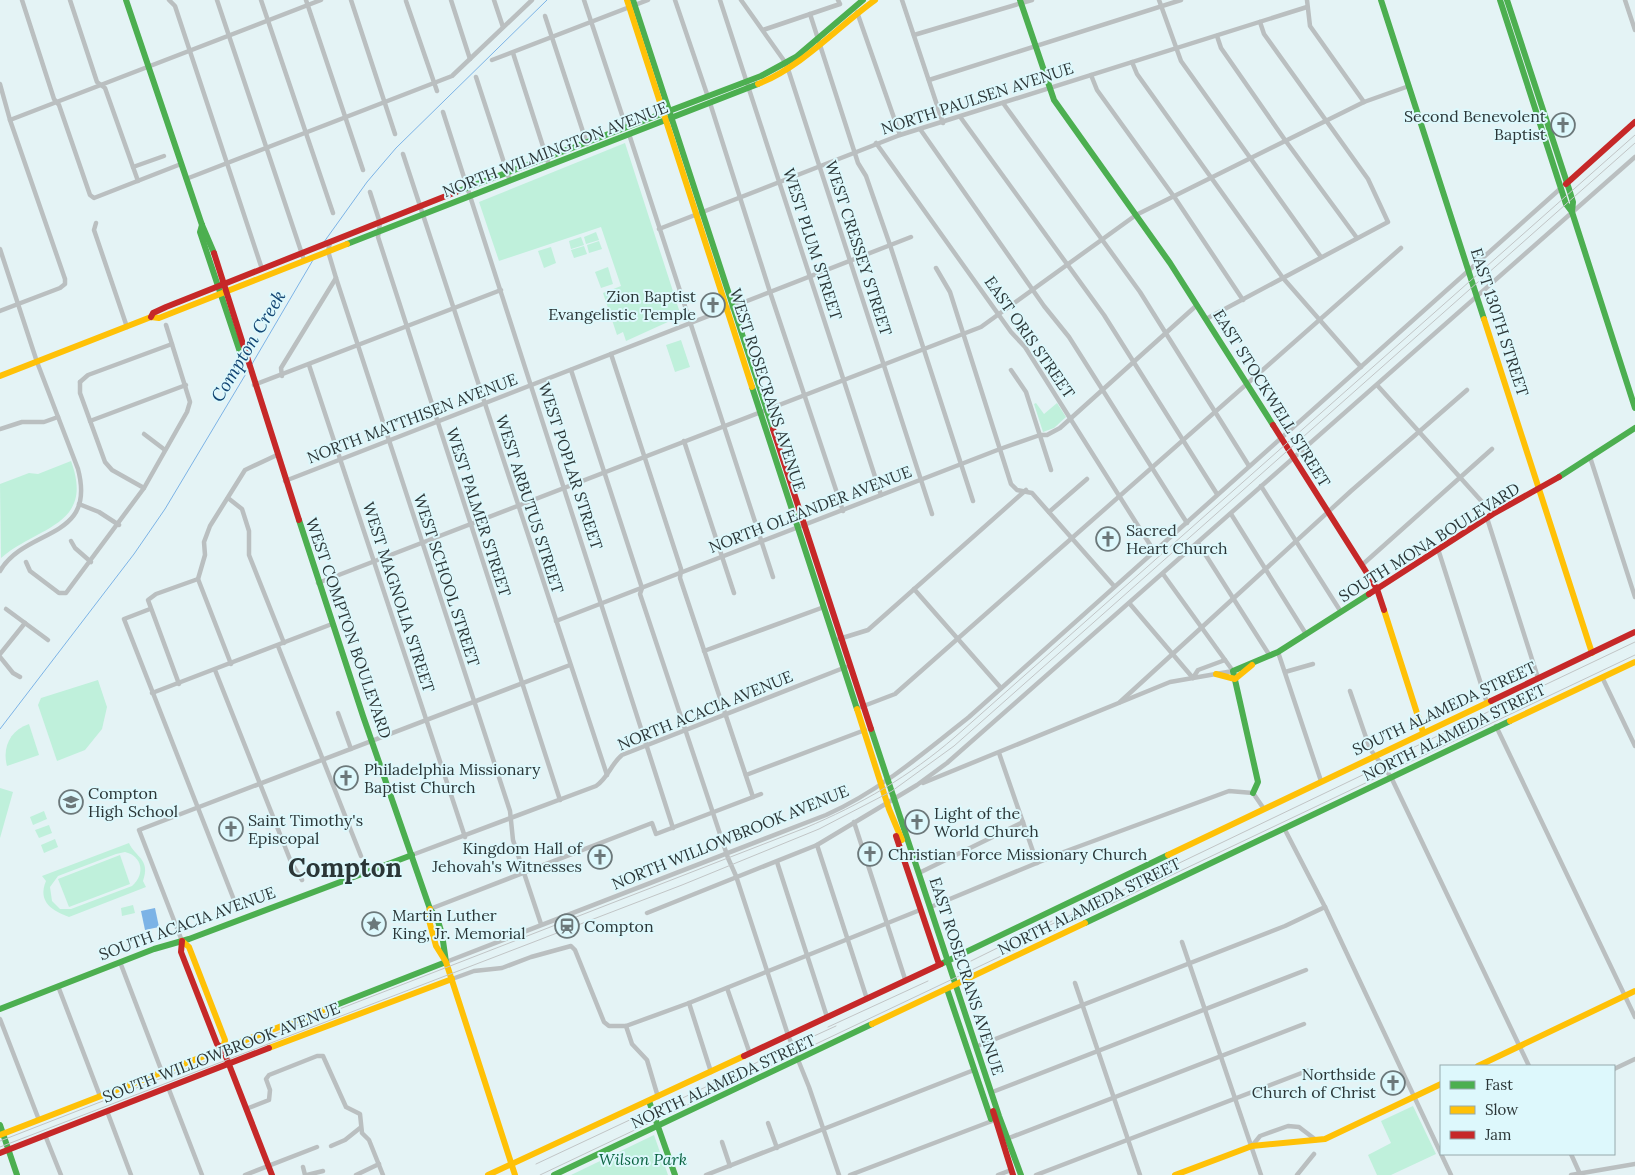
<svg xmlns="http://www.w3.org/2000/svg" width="1635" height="1175" font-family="Lora,serif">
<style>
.green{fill:#bff0db;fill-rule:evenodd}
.water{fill:#7cb3e6}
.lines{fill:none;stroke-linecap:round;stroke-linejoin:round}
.stream{stroke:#7cb3e6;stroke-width:1}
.street{stroke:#babfc0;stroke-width:4.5}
.fast{stroke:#4caf50;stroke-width:6}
.slow{stroke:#ffc107;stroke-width:6}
.jam{stroke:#c62828;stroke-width:6}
.tram{stroke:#c1c5c6;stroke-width:1}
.rail{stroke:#c1c5c6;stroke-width:1}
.labels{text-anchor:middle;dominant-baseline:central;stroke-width:4;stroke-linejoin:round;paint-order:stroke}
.street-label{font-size:16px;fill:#2b3637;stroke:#ddf8fc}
.poi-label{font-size:16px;fill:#2b3637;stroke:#ddf8fc;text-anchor:start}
.park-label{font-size:16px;font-style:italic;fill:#0d6543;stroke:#ddf8fc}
.water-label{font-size:18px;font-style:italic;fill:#124573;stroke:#ddf8fc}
.town-label{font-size:26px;font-weight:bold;fill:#2b3637;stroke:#ddf8fc}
</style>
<rect width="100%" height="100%" fill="#e4f3f5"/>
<!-- green -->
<g class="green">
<path d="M625 143 681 316 626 341 623 332 617 335 603 293 621 286 601 227 499 261 479 202Z"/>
<path d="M596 232 599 240 586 244 584 237Z"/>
<path d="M581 237 584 245 571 249 569 241Z"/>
<path d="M599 241 602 249 589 253 587 245Z"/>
<path d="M584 246 587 254 574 258 571 250Z"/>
<path d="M551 247 556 263 544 268 538 251Z"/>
<path d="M608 267 613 284 601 288 595 272Z"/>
<path d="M681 340 690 367 675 372 666 345Z"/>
<path d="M1036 403 1044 414 1057 403 1066 417 1054 428 1043 432 1034 404Z"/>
<path d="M71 461C95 526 38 526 1 558L0 484 29 473 38 474Z"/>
<path d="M98 680 107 707 102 729 85 750 57 761 38 705 41 698Z"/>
<path d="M29 724 39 755 7 766C2 748 10 730 29 724Z"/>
<path d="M0 788 13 792 0 838Z"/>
<path d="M44 811 47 819 33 825 30 817Z"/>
<path d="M49 825 52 833 39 838 35 830Z"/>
<path d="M55 839 58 847 44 853 41 845Z"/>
<path d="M129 843C135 857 151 859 143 881L146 887 69 917C53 911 37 902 46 881L42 876ZM125 852C142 856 146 874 132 886L71 909H60L52 901 50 887 58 876 116 854Z"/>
<path d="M120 855 130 884 69 907 58 879Z"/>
<path d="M133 905 135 913 122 916 121 908Z"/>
<path d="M1413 1106 1436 1154 1391 1175H1377L1368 1155 1391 1143 1381 1121Z"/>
<path d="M654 1135 668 1175H571Z"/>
</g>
<!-- water -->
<path class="water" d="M155 908 159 927 145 930 141 911Z"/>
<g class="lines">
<!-- stream -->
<g class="stream">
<path d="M324 242 367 182 396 148 547 0"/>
<path d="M252 364 313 260"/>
<path d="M0 729 134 554 165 509 247 372"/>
</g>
<!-- street -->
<g class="street">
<path d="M22 0 54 99 59 105 90 195 94 198 181 164"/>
<path d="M70 0 97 82 105 88 138 181"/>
<path d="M169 0 175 6 262 269"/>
<path d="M217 0 304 260"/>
<path d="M261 0 333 213"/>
<path d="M306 0 363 170"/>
<path d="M351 0 395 134"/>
<path d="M451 0 470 59"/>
<path d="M494 0 503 27"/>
<path d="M584 0 626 127"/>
<path d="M675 0 708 97"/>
<path d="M720 0 881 495"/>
<path d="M741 0 785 62 788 69 932 514"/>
<path d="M902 0 943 123"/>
<path d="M1159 0 1181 61 1321 257"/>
<path d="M1307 0 1310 26 1364 102"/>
<path d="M1625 0 1635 30"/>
<path d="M406 1 437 91"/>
<path d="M857 12 900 135"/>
<path d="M810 14 858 163 866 176 890 245 973 501"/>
<path d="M545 16 587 144"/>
<path d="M763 30 840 4 838 0"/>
<path d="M914 35 1032 0"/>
<path d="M1217 36 1221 48 1285 140 1357 238"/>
<path d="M513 53 549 165"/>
<path d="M492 60 648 0"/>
<path d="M1132 62 1137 74 1283 278 1361 367"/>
<path d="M1091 75 1097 90 1175 198 1243 300"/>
<path d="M476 77 510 181"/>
<path d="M929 80 1181 0"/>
<path d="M0 84 10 120 65 279V284L60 288 0 311"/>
<path d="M710 103 770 292 843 511"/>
<path d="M1003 103 1140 292 1249 466"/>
<path d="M443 112 673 828"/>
<path d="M961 118 1104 315 1217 494"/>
<path d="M10 120 321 0"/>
<path d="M920 129 1044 306 1069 337 1187 523"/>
<path d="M629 134 773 577"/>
<path d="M876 143 1011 332 1025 347 1154 551"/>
<path d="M403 154 607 775"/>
<path d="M133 167 164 156"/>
<path d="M186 179 452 76 532 0"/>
<path d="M370 192 380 223 378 237 560 800"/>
<path d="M96 223 94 230 127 327"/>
<path d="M659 229 900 135 1307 7"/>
<path d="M330 243 328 251 336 278 510 811 513 840 541 924"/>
<path d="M0 249 37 362 78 469C97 541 26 527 0 571"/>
<path d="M936 268 950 292 1011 484 1017 490 1032 493 1114 586"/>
<path d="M1206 319 1388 222 1368 179 1264 34 1260 22"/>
<path d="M611 354 681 569 680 578 753 797"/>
<path d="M309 365 465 837"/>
<path d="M571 370 642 588 640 594 728 858 736 876 788 1035 809 1087 839 1175"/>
<path d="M1011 370 1026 392 1051 470"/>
<path d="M282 376 281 368 336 278"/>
<path d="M80 382V393L105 462 112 470 144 488"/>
<path d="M80 382 88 375 172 344"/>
<path d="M254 385 501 290"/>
<path d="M1377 385 1493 514"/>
<path d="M90 421 186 385"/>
<path d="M0 429 22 422H44L58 417"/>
<path d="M144 434 165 450"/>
<path d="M684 441 734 593"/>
<path d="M1590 457 1635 597"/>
<path d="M285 481 911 237"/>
<path d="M1261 486 1341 612"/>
<path d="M228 498 242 509 249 531V555L284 643"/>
<path d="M79 504 99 512 119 525"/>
<path d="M1049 512 1087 479"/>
<path d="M1231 514 1306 634"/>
<path d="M1487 518 1538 678"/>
<path d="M71 541 75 548 91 562"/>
<path d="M1198 543 1270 656"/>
<path d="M1438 549 1487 703"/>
<path d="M26 562 30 571 59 593H66L144 488 187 412 190 402 166 325"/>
<path d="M1362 565 1492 449"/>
<path d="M318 583 981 327 1136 215 1364 102 1409 86"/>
<path d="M914 589 1001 688"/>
<path d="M1130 604 1193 678 1198 670 1225 660"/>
<path d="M6 609 48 640"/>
<path d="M150 609 124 619 236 905"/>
<path d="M556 621 1000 449 1040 435H1047L1060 428 1197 305"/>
<path d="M839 639 868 630 1026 490"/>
<path d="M278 646 361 856"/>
<path d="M704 651 824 607"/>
<path d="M1278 652 1321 781"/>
<path d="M0 654 25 623"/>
<path d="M0 657 13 673 20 677"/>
<path d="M231 664 198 579 205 555 204 542 210 526 245 470 277 455"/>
<path d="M215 670 291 862 302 880"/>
<path d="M1285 672 1313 664"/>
<path d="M1602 677 1635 746"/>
<path d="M179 684 148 600 156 594 198 579"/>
<path d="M1350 691 1370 749 1391 777 1529 1066"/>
<path d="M152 693 332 624"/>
<path d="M1120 702 1351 491 1467 390"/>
<path d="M861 707 895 694 1401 248"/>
<path d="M338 713 351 749"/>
<path d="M1496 726 1635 1017"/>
<path d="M999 753 1037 863"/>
<path d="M746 775 865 730"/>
<path d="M923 783 1170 682 1233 671 1163 574"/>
<path d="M854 822 905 979"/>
<path d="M1284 828 1325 907 1451 1175"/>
<path d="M817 845 867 999"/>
<path d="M412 855 596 786C608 778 611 764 622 755L846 667"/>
<path d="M777 862 827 1017"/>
<path d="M921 872 1023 822"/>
<path d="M933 906 1061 853 1229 791 1253 793 1264 809"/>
<path d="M430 909 652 823 656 834 761 794"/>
<path d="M647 913 817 845 917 785 947 763 1635 157"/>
<path d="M182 941 139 830 570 665"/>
<path d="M1182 942 1261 1175"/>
<path d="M120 962 162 1072"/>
<path d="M446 962 826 815C878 792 924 753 969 717L1561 188"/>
<path d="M452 979 474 971 502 968 531 957 571 946 575 950 604 1022 609 1026H626L689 1003 920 910"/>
<path d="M1075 983 1140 1175"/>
<path d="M58 986 100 1096"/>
<path d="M727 988 750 1054"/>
<path d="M689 1003 711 1072"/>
<path d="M0 1019 39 1120"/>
<path d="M626 1026 632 1044 647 1060 658 1097"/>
<path d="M980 1045 1285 926 1325 907"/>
<path d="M1614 1069 1635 1059"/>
<path d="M168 1087 202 1175"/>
<path d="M995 1091 1306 970"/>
<path d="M246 1109 269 1100 270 1090 266 1079 269 1075 317 1056H323L346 1107 360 1114 362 1133 369 1140 383 1175"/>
<path d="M107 1111 131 1175"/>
<path d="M768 1123 777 1148"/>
<path d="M45 1135 61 1175"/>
<path d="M1009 1138 1304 1024"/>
<path d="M722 1142 730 1166"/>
<path d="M331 1146 345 1140 360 1128"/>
<path d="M1252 1146 1260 1136 1288 1126 1299 1127 1316 1140"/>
<path d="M1571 1154 1580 1174"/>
<path d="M303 1167 305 1175"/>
<path d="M245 1175 317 1147"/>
<path d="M307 1175 323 1171"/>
<path d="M356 1175 379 1164"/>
<path d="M706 1175 974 1070"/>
<path d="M850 1175 992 1121"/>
<path d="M998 1175 1011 1170"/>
<path d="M1036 1175 1312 1069"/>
<path d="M1297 1175 1314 1154"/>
<path d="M1571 1175 1635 1164"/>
</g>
<!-- fast -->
<g class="fast">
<path d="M126 0 202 225 214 253"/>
<path d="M633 0 773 429"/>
<path d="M1020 0 1054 100 1170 263 1273 425"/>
<path d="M1381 0 1484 319"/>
<path d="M1500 0 1566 204 1572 212 1635 408"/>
<path d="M1507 0 1570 192 1573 202 1572 212"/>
<path d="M456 192 761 76 796 57 863 0"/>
<path d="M202 225 200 232 240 352 245 355"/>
<path d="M347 244 758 84"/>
<path d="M752 387 857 709"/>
<path d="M1559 477 1635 428"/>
<path d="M299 520 363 716 430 909 437 918 442 934 446 962"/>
<path d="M871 729 999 1116 1021 1175"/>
<path d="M1253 793 1258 782 1233 671 1278 652 1369 594"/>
<path d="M1085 923 1510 721"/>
<path d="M941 964 1168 855"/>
<path d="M947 989 991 1119"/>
<path d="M331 1007 446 962"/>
<path d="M0 1009 154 949 189 939 412 855"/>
<path d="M649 1101 675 1175"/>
<path d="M0 1125 17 1175"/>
<path d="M554 1175 872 1024"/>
</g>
<!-- slow -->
<g class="slow">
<path d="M627 0 752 387"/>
<path d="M758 84C803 66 836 28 875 0"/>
<path d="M1484 319 1592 653"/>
<path d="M0 376 151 317 159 318 347 244"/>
<path d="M1384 610 1423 732"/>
<path d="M1216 674 1235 679 1252 665"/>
<path d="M857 709 889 809 902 840"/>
<path d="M1510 721 1635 662"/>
<path d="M1168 855 1491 701"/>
<path d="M430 909 427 913 436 946 446 962 515 1175"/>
<path d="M182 941 189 947 225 1040 223 1049"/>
<path d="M872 1024 1085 923"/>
<path d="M269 1048 452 979"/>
<path d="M1478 1066 1635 991"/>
<path d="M0 1135 331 1007"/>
<path d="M488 1175 744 1056"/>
<path d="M1175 1175 1252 1146 1325 1139 1441 1084"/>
</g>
<!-- jam -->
<g class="jam">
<path d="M1566 184 1635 122"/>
<path d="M214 253 299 520"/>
<path d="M151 317 153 313 166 307 456 192"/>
<path d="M1273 425 1377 589 1384 610"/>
<path d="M773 429 871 729"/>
<path d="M1369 594 1493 514 1559 477"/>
<path d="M1491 701 1635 632"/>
<path d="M896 836 939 964"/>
<path d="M182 941 181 952 217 1044 223 1049 272 1175"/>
<path d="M744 1056 941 964"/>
<path d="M993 1111 1013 1175"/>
<path d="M0 1153 269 1048"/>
</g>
<!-- tram -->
<path class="tram" d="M0 1147 682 885 819 829 892 791 954 746 1635 143"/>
<!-- rail -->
<g class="rail">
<path d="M1387 760 1635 642"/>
<path d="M1046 927 1373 770"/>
<path d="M971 961 1052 921"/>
<path d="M828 1027 928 981"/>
<path d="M801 1042 836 1026"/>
<path d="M670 1104 785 1049"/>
<path d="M0 1141 805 828C860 805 910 776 955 737L1635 135"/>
<path d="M536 1164 636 1117"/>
<path d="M540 1175 1635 655"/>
</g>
</g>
<!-- icons -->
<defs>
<g id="church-ring" transform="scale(1.25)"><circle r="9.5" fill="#ddf8fc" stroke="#6c787a" stroke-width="1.5"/><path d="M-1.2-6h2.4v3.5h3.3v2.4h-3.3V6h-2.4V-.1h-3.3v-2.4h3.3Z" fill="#6c787a"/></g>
<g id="school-ring" transform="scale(1.25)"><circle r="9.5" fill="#ddf8fc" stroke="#6c787a" stroke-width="1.5"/><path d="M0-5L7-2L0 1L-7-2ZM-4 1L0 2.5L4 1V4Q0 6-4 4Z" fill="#6c787a"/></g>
<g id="sight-ring" transform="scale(1.25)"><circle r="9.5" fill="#ddf8fc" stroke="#6c787a" stroke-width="1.5"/><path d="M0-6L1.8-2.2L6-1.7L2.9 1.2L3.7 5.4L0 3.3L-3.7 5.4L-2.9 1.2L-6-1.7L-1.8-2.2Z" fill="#6c787a"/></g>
<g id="station-ring" transform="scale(1.25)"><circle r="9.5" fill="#ddf8fc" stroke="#6c787a" stroke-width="1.5"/><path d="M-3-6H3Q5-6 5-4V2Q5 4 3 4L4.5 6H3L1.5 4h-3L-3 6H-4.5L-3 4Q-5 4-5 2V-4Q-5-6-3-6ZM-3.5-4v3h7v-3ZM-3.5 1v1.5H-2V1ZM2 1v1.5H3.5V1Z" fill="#6c787a"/></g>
</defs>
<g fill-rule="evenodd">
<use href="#church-ring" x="1563" y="125"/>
<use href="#church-ring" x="713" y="305"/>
<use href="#church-ring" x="1108" y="539"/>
<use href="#church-ring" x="346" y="778"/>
<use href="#school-ring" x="71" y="802"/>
<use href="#church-ring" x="917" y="822"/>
<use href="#church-ring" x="231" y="829"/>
<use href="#church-ring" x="870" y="854"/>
<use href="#church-ring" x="600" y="857"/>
<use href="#sight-ring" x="374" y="924"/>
<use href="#station-ring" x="567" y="926"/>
<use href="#church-ring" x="1393" y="1083"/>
</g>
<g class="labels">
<!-- street labels -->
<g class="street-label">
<text transform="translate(977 98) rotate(-18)">NORTH PAULSEN AVENUE</text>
<text transform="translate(555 149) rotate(-21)">NORTH WILMINGTON AVENUE</text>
<text transform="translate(813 244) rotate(72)">WEST PLUM STREET</text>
<text transform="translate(859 248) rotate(72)">WEST CRESSEY STREET</text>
<text transform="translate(1500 322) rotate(72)">EAST 130TH STREET</text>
<text transform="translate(1030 337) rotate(55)">EAST ORIS STREET</text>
<text transform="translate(768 390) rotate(72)">WEST ROSECRANS AVENUE</text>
<text transform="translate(1272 398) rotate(58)">EAST STOCKWELL STREET</text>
<text transform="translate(412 418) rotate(-21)">NORTH MATTHISEN AVENUE</text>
<text transform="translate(571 466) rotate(72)">WEST POPLAR STREET</text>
<text transform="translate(530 504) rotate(72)">WEST ARBUTUS STREET</text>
<text transform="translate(810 509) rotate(-21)">NORTH OLEANDER AVENUE</text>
<text transform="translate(479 512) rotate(72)">WEST PALMER STREET</text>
<text transform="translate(1429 542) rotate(-32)">SOUTH MONA BOULEVARD</text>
<text transform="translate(447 580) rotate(72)">WEST SCHOOL STREET</text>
<text transform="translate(399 597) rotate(72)">WEST MAGNOLIA STREET</text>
<text transform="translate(349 628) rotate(71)">WEST COMPTON BOULEVARD</text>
<text transform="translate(1444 708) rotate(-25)">SOUTH ALAMEDA STREET</text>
<text transform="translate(705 710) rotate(-22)">NORTH ACACIA AVENUE</text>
<text transform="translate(1454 732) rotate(-26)">NORTH ALAMEDA STREET</text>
<text transform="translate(730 837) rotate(-22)">NORTH WILLOWBROOK AVENUE</text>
<text transform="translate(1089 906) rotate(-26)">NORTH ALAMEDA STREET</text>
<text transform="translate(187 923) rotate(-20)">SOUTH ACACIA AVENUE</text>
<text transform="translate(967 976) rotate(72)">EAST ROSECRANS AVENUE</text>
<text transform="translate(221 1052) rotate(-21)">SOUTH WILLOWBROOK AVENUE</text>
<text transform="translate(723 1081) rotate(-25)">NORTH ALAMEDA STREET</text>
</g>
<!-- poi labels -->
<g class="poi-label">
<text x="1546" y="116" text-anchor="end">Second Benevolent<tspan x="1546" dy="18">Baptist</tspan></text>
<text x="696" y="296" text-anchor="end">Zion Baptist<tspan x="696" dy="18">Evangelistic Temple</tspan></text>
<text x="1126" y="530">Sacred<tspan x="1126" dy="18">Heart Church</tspan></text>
<text x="364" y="769">Philadelphia Missionary<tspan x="364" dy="18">Baptist Church</tspan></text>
<text x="88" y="793">Compton<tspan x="88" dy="18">High School</tspan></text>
<text x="934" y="813">Light of the<tspan x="934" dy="18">World Church</tspan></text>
<text x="248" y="820">Saint Timothy's<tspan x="248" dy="18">Episcopal</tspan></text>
<text x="582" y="848" text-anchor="end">Kingdom Hall of<tspan x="582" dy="18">Jehovah's Witnesses</tspan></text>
<text x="888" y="854">Christian Force Missionary Church</text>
<text x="392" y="915">Martin Luther<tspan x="392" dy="18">King, Jr. Memorial</tspan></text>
<text x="584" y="926">Compton</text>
<text x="1376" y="1074" text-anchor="end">Northside<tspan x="1376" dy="18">Church of Christ</tspan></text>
</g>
<!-- park labels -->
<g class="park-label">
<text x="643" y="1159">Wilson Park</text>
</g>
<!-- water labels -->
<g class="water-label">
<text transform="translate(248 346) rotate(-59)">Compton Creek</text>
</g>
<!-- town labels -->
<g class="town-label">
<text x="345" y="867">Compton</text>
</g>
</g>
<!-- legend -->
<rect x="1440" y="1065" width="175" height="90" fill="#ddf8fc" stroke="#96aaad"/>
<rect x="1450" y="1081" width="25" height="8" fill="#4caf50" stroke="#96aaad"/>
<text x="1485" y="1090" font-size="15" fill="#2b3637">Fast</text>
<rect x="1450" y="1106" width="25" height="8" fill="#ffc107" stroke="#96aaad"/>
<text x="1485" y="1115" font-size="15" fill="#2b3637">Slow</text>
<rect x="1450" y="1131" width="25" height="8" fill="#c62828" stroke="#96aaad"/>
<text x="1485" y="1140" font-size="15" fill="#2b3637">Jam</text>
</svg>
